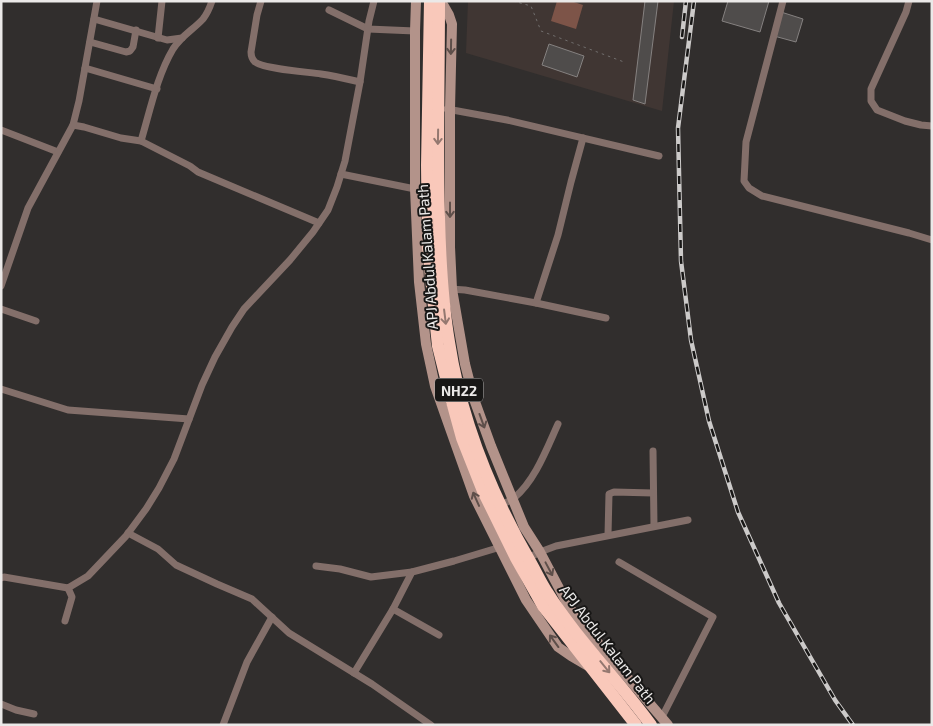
<svg xmlns="http://www.w3.org/2000/svg" width="933" height="726" font-family="'Exo 2',sans-serif">
<style>
.built{fill:#403633}
.water{fill:#7d5448}
.building{fill:#4f4c4b;stroke:#858180}
.lines{fill:none;stroke-linecap:round;stroke-linejoin:round}
.path{stroke:#706d6c;stroke-width:1;stroke-dasharray:2.5 4;stroke-linecap:butt}
.street{stroke:#836f6a;stroke-width:7}
.secondary{stroke:#b3938a;stroke-width:10}
.highway{stroke:#f9c8ba;stroke-width:12}
.rail-casing{stroke:#cccac9;stroke-width:4.5}
.rail{stroke:#181716;stroke-width:2.5;stroke-dasharray:8;stroke-linecap:butt}
.oneway{stroke:#5e4f4a}
.oneway2{stroke:#947870}
.labels{text-anchor:middle;dominant-baseline:central;stroke-width:4;stroke-linejoin:round;paint-order:stroke}
.shield{fill:#181716;stroke:#acaaa9;stroke-width:1}
.shield-label{font-size:14px;font-weight:bold;fill:#ebe9e8}
.street-label{font-size:15px;fill:#ebe9e8;stroke:#181716}
</style>
<rect width="100%" height="100%" fill="#312e2d"/>
<!-- built -->
<path class="built" d="M468 1H674L662 111 466 53Z"/>
<!-- water -->
<path class="water" d="M557 1H571L583 5 576 29 551 21Z"/>
<!-- building -->
<g class="building">
<path d="M645 1H658L645 104 633 100Z"/>
<path d="M728 1H769L760 32 722 21Z"/>
<path d="M781 12 803 19 796 42 774 36Z"/>
<path d="M549 44 584 56 577 77 542 65Z"/>
</g>
<g class="lines">
<!-- path -->
<path class="path" d="M513 1 531 6 541 31 624 62"/>
<!-- street -->
<g class="street">
<path d="M261 1 257 15 251 52C251 56 252 59 255 62 265 69 308 72 321 74 335 76 347 79 360 82"/>
<path d="M783 1 746 142 744 181 749 188 762 196 909 233 932 240"/>
<path d="M909 1 906 12 871 89V101L877 110 905 121 921 125 932 126"/>
<path d="M329 10 368 29 415 31"/>
<path d="M94 19 167 40 182 38"/>
<path d="M158 38 162 1"/>
<path d="M90 42 126 52 130 51 133 47 136 30"/>
<path d="M85 68 157 89"/>
<path d="M447 109 507 120 659 156"/>
<path d="M73 125 84 127 121 138 141 141 190 166 198 172 319 223"/>
<path d="M1 130 58 152"/>
<path d="M141 141C150 111 157 76 173 49 182 35 193 30 203 19 207 14 210 7 212 1"/>
<path d="M341 174 415 189"/>
<path d="M1 286 28 208 73 125 79 101 97 1"/>
<path d="M450 289 465 290 536 303 606 318"/>
<path d="M536 303 558 235 571 182 583 138"/>
<path d="M1 309 36 321"/>
<path d="M1 389 68 410 189 419"/>
<path d="M653 451 654 526"/>
<path d="M500 505C505 503 510 501 514 498 535 481 547 448 558 424"/>
<path d="M128 533 158 549 176 565 217 584 252 599 289 633 372 684 431 725"/>
<path d="M608 535 609 494 614 492 653 493"/>
<path d="M526 559 540 552 556 546 688 520"/>
<path d="M619 562 713 617 662 717"/>
<path d="M316 566 340 569 371 577 412 572"/>
<path d="M1 578 4 577 68 588 88 576 126 536 146 509 159 488 174 459 202 385 215 357 232 327 244 309 290 260 313 232 328 210 337 187 345 161 360 82 369 21 374 1"/>
<path d="M393 609 439 635"/>
<path d="M65 621 72 597 68 588"/>
<path d="M354 673 393 609 412 572 454 561 504 546"/>
<path d="M1 704 16 710 34 714"/>
<path d="M223 725 247 662 272 617"/>
</g>
<!-- secondary -->
<g class="secondary">
<path d="M416 1 415 31V189L419 282 426 344 435 386 474 496 526 600 558 647 571 656 588 666"/>
<path d="M441 1 449 15 452 24 450 109V247L452 289 465 364 474 399 491 446 524 527 540 552 569 607 581 623 668 725"/>
</g>
<!-- highway -->
<g class="highway">
<path d="M430 1 427 165 428 248 438 346 451 398 462 438 483 491 516 558 543 606 636 725"/>
<path d="M439 1C439 73 437 145 439 217 440 259 442 300 449 342 461 421 492 496 532 565 537 574 541 583 547 592 577 640 618 679 651 725"/>
</g>
<!-- rail casing -->
<g class="rail-casing">
<g id="rail">
<path d="M694 1 678 128 681 261 691 340 709 421 738 512 779 603 835 700 853 725"/>
<path d="M682 37 686 1"/>
</g>
</g>
<!-- rail -->
<use href="#rail" class="rail"/>
</g>
<!-- one-way arrows -->
<defs><path id="oneway-shaft" d="M-6 0H5M1.5-3L5.5 0L1.5 3" fill="none" stroke-width="1.6" stroke-linecap="round" stroke-linejoin="round" transform="scale(1.25)"/></defs>
<g class="oneway">
<use href="#oneway-shaft" transform="translate(451 47) rotate(91)"/>
<use href="#oneway-shaft" transform="translate(450 210) rotate(90)"/>
<use href="#oneway-shaft" transform="translate(482 421) rotate(70)"/>
<use href="#oneway-shaft" transform="translate(476 499) rotate(-114)"/>
<use href="#oneway-shaft" transform="translate(549 569) rotate(62)"/>
<use href="#oneway-shaft" transform="translate(554 641) rotate(-126)"/>
</g>
<g class="oneway2">
<use href="#oneway-shaft" transform="translate(438 137) rotate(91)"/>
<use href="#oneway-shaft" transform="translate(445 317) rotate(83)"/>
<use href="#oneway-shaft" transform="translate(605 667) rotate(51)"/>
</g>
<g class="labels">
<!-- shield labels -->
<rect class="shield" x="435" y="378.5" width="48" height="23" rx="4"/>
<g class="shield-label">
<text x="459" y="390">NH22</text>
</g>
<!-- street labels -->
<g class="street-label">
<text transform="translate(427 257) rotate(-94)">APJ Abdul Kalam Path</text>
<text transform="translate(608 644) rotate(52)">APJ Abdul Kalam Path</text>
</g>
</g>
<!-- border -->
<rect width="933" height="726" fill="none" stroke="#ebe9e8" stroke-width="5"/>
</svg>
